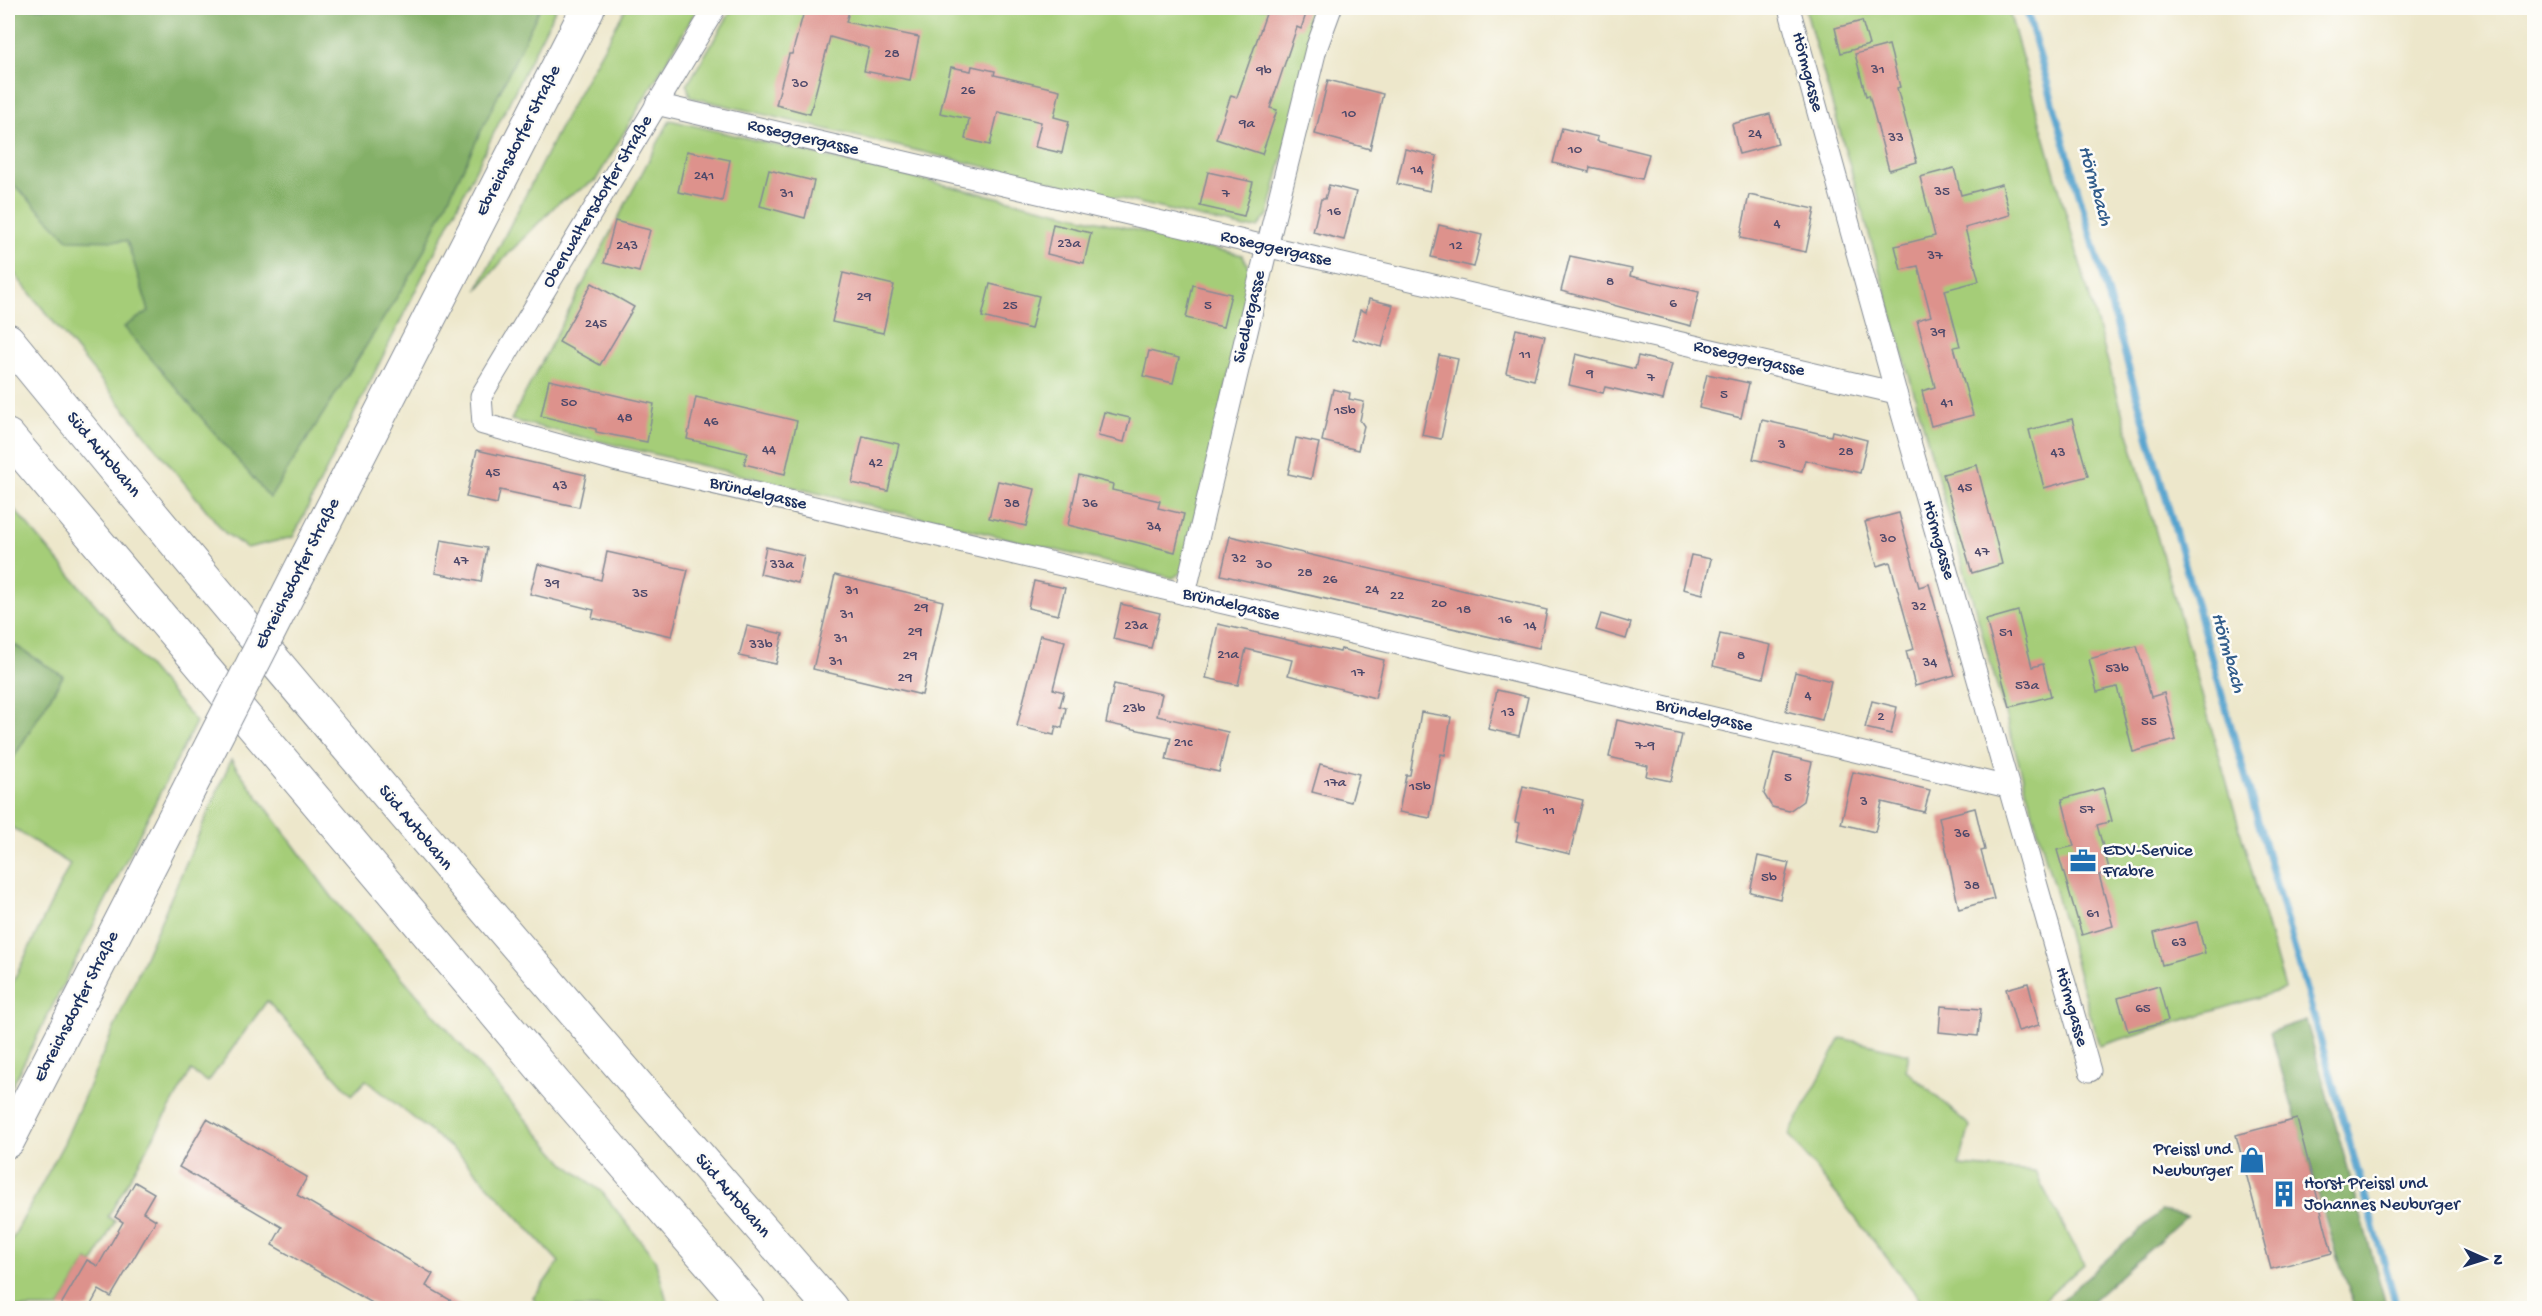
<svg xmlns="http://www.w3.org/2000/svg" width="2542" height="1316" font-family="'Gochi Hand',sans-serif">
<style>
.green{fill:#a5cd78;stroke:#607e6b;stroke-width:1.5}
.forest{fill:#84b068;stroke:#507063;stroke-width:1.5}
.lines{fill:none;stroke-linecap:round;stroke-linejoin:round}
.stream{stroke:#54a3ce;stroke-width:7}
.building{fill:#dd928c}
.minor-casing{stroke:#848b94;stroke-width:23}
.primary-casing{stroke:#848b94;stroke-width:35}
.motorway-casing{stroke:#848b94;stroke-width:35}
.minor{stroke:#fff;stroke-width:21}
.primary{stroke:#fff;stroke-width:33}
.motorway{stroke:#fff;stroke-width:33}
.primary-bridge-casing{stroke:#848b94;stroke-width:35;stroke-linecap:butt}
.primary-bridge{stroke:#fff;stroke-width:33}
.labels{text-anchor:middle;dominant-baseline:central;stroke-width:5;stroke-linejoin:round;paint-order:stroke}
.number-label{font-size:15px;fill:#4c486a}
.street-label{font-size:18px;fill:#1b2f5e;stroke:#fdfcf7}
.poi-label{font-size:18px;fill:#1b2f5e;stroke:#fdfcf7;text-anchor:start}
.water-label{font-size:20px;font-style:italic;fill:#325d8b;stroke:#fdfcf7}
</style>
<rect width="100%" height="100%" fill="#fdfcf7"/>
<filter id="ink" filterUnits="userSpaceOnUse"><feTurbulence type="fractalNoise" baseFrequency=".0167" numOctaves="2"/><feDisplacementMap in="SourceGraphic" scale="12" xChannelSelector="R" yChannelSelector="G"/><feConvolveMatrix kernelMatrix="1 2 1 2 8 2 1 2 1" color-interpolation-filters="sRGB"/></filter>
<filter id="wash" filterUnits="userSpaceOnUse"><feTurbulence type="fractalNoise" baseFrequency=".008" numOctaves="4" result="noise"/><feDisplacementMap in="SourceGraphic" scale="24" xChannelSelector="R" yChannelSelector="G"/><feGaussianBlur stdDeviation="1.35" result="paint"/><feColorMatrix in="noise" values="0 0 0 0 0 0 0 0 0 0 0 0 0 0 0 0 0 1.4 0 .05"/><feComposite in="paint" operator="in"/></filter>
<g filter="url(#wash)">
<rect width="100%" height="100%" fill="#ede7cb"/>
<!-- green -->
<g class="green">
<path d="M8 8H556L293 537 247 548 225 533 8 266Z"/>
<path d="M626 8H698L596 180 558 203 510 252 477 290 570 108Z"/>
<path d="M733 8H1320L1268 215 1258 227 1245 228 690 97 687 85Z"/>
<path d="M1805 8H2008L2285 989 2099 1046Z"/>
<path d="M670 120 1242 255 1253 275 1183 571 1173 578 511 420Z"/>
<path d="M8 502 196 722 8 1094V992L70 864 8 825V767L63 676 8 641Z"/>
<path d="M231 760 332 897 564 1163 602 1192 655 1259 669 1308H540L533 1298 559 1262 461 1156 366 1080 352 1095 267 1001 208 1082 191 1071 108 1217 115 1221 93 1263 87 1260 59 1308H8V1247L64 1143Z"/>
<path d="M1841 1038 1909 1054 1906 1070 1970 1126 1959 1166 2035 1172 2084 1264 2036 1308H1927L1789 1135Z"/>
</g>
<!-- forest -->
<g class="forest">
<path d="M8 8H540L416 267 270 498 124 327 149 311 127 241 69 240 10 181 8 182Z"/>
<path d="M8 641 63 676 8 767Z"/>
<path d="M2306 1020 2387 1308H2356L2336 1254 2270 1032Z"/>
<path d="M2161 1211 2187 1216 2084 1308H2052Z"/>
</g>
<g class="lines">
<!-- stream -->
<path class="stream" d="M2026 8 2397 1308"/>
</g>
<g id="blocks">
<!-- building -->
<g class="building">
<path d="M805 8H850L846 22 919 37 910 80 864 71 869 48 830 37 810 114 776 105 789 54H792Z"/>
<path d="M1268 8H1308L1301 29 1297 27 1270 108 1277 110 1262 154 1216 139 1231 95 1237 97Z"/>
<path d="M1862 21 1869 45 1841 53 1835 28Z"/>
<path d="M1889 45 1900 87 1897 88 1917 162 1889 170 1869 95 1866 96 1855 54Z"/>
<path d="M972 66 995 71 994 75 1060 90 1054 117 1069 121 1062 153 1035 147 1041 122 998 112 990 145 965 139 969 119 940 113 951 67 971 71Z"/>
<path d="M1328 80 1383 94 1370 149 1315 134Z"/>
<path d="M1770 114 1778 144 1739 154 1732 124Z"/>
<path d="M1562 128 1598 137 1597 141 1649 154 1642 179 1590 167 1589 172 1553 163Z"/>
<path d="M1405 149 1437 156 1430 191 1397 184Z"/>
<path d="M687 151 730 160 722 201 678 192Z"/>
<path d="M1954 168 1961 195 2002 184 2010 215 1965 228 1979 281 1945 290 1960 346 1954 347 1973 415 1931 426 1922 391 1935 387 1917 320 1931 316 1918 266 1901 270 1895 246 1935 236 1920 177Z"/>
<path d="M769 170 814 181 805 218 760 206Z"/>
<path d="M1208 172 1253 182 1244 216 1200 206Z"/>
<path d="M1329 185 1356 192 1344 240 1313 232 1321 199H1325Z"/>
<path d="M1749 195 1815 209 1806 252 1740 238Z"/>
<path d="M615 221 650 230 639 272 604 263Z"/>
<path d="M1053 224 1091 233 1084 263 1047 254Z"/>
<path d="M1439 225 1482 235 1474 267 1431 257Z"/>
<path d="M1570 256 1632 269 1630 276 1699 292 1691 326 1561 291Z"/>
<path d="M843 273 894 285 883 333 832 322Z"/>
<path d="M592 283 634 307 600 365 559 342Z"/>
<path d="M990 284 1039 296 1031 329 982 317Z"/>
<path d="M1193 285 1231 294 1223 327 1186 318Z"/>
<path d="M1369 299 1393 305 1382 347 1353 339 1360 310 1366 312Z"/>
<path d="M1516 329 1545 336 1534 380 1506 373Z"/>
<path d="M1149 351 1179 358 1173 383 1143 376Z"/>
<path d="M1576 354 1635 369 1638 356 1672 364 1663 400 1605 387 1603 393 1569 385Z"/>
<path d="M1439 355 1458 359 1441 439 1422 435Z"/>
<path d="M1707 374 1749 383 1741 418 1699 408Z"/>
<path d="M549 380 654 404 647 442 596 432V429L541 416Z"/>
<path d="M1333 389 1350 393 1349 399 1364 402 1360 420 1364 426 1358 450 1322 441Z"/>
<path d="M696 397 797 421 785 474 744 464 747 453 687 439Z"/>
<path d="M1104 412 1130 418 1124 442 1098 436Z"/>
<path d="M2072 419 2088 476 2044 488 2029 430Z"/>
<path d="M1762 420 1831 436 1832 431 1867 440 1860 473 1805 460 1802 471 1753 459Z"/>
<path d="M863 436 899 444 888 491 852 483Z"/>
<path d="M1296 438 1319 443 1311 479 1288 474Z"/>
<path d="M477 450 586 475 579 507 500 490 497 504 466 497Z"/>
<path d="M1977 465 2002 564 1972 573 1943 474Z"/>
<path d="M1079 475 1113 484 1112 490 1160 501 1158 508 1184 514 1175 552 1068 525Z"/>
<path d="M998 481 1035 489 1026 526 989 518Z"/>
<path d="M1899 513 1919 587 1929 584 1955 675 1915 686 1906 651 1914 649 1890 562 1877 566 1865 522Z"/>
<path d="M1230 536 1547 610 1539 648 1221 575Z"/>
<path d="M441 540 487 548 481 582 435 573Z"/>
<path d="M766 547 804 556 798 583 760 574Z"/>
<path d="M607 552 688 570 672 636 592 618 594 610 530 594 538 564 601 580Z"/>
<path d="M1691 555 1711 559 1703 594 1683 589Z"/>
<path d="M835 575 943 601 922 695 813 669Z"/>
<path d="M1034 581 1065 588 1058 615 1028 608Z"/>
<path d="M1121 604 1160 613 1151 648 1113 639Z"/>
<path d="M2018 611 2032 667 2043 664 2051 696 2010 707 1986 620Z"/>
<path d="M1601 614 1631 623 1626 639 1596 630Z"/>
<path d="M1218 624 1340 652 1341 649 1384 660 1375 698 1288 675 1292 660 1246 649 1238 685 1206 678Z"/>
<path d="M747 626 783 634 776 664 739 656Z"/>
<path d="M1720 634 1771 645 1763 678 1713 666Z"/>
<path d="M1040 635 1065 641 1053 689 1064 692 1060 706 1066 708 1062 728 1056 726 1054 735 1017 726Z"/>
<path d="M2137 646 2151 697 2164 693 2176 740 2133 752 2117 687 2097 692 2089 659Z"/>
<path d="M1795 672 1831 681 1822 720 1786 711Z"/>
<path d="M1114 684 1162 694 1157 716 1228 732 1219 772 1166 760 1171 737 1106 723Z"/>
<path d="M1497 690 1528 697 1519 736 1488 729Z"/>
<path d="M1872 701 1897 707 1891 734 1865 728Z"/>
<path d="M1421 712 1451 717 1445 755 1441 754 1430 818 1399 812 1406 775H1410Z"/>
<path d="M1617 720 1682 735 1671 781 1646 776 1648 766 1609 757Z"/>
<path d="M1774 753 1812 762 1803 801 1789 811 1772 807 1764 794Z"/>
<path d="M1320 764 1359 774 1351 802 1312 792Z"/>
<path d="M1853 772 1930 790 1924 812 1882 802 1875 832 1841 824Z"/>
<path d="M1523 786 1583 800 1570 854 1516 841 1520 823 1515 822Z"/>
<path d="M2103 788 2112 821 2097 825 2110 872 2099 875 2113 926 2082 935 2057 850 2074 846 2062 799Z"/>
<path d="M1975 808 1985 850 1981 851 1994 899 1959 909 1939 817Z"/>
<path d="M1758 856 1789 863 1780 899 1750 892Z"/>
<path d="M2197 922 2205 953 2162 965 2154 933Z"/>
<path d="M2028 983 2039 1025 2018 1031 2006 989Z"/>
<path d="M2159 986 2168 1021 2128 1031 2118 998Z"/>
<path d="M1941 1006 1981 1009 1978 1036 1939 1032Z"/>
<path d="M207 1119 307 1177 297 1195 433 1274 426 1286 464 1308H381L272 1245 282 1227 179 1167Z"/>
<path d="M2297 1119 2332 1253 2271 1269 2236 1135Z"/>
<path d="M135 1182 154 1193 143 1212 156 1220 111 1297 99 1290 89 1308H59L87 1260 98 1266 123 1222 115 1217Z"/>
</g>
</g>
</g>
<g filter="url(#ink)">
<use href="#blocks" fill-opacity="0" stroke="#848b94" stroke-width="1.5"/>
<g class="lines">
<!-- minor casing -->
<g class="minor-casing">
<g id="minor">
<path d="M715 8 481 396 483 424 614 460 2008 787"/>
<path d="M1789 8 1896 393 2090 1071"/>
<path d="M656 104 1896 393"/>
<path d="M1185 594 1267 247 1316 49 1331 8"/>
</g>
</g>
<!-- primary casing -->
<g class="primary-casing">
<g id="primary">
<path d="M307 557 588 8"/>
<path d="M8 1141 184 799"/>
</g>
</g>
<!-- motorway casing -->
<g class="motorway-casing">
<g id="motorway">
<path d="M8 340C276 668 552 989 831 1308"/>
<path d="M8 436 556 1085 749 1308"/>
</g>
</g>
<!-- minor -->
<use href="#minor" class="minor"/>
<!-- primary -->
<use href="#primary" class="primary"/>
<!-- motorway -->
<use href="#motorway" class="motorway"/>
<!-- primary-bridge casing -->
<g class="primary-bridge-casing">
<path id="primary-bridge" d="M184 799 307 557"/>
</g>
<!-- primary-bridge -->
<use href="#primary-bridge" class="primary-bridge"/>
</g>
</g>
<!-- icons -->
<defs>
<g id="office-bare" transform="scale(2.07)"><path d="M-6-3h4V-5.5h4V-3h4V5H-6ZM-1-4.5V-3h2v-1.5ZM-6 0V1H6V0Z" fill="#1f6fb2" stroke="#fdfcf7" stroke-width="2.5" paint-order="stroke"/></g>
<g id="shop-bare" transform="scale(2.07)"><path d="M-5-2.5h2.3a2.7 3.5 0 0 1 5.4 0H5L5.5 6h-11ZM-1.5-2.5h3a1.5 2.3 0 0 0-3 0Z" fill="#1f6fb2" stroke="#fdfcf7" stroke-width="2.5" paint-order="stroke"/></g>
<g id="building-bare" transform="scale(2.07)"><path d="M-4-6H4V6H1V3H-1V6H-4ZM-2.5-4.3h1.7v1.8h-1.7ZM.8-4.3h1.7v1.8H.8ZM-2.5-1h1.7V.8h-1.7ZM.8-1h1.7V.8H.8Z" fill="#1f6fb2" stroke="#fdfcf7" stroke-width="2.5" paint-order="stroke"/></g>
</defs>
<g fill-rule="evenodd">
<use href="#office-bare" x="2083" y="861"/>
<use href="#shop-bare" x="2252" y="1160"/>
<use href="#building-bare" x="2284" y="1194"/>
</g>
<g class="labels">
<!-- number labels -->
<g class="number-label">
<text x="892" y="54">28</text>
<text x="1878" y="70">31</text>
<text x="1264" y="71">9b</text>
<text x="800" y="84">30</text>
<text x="968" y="91">26</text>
<text x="1349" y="114">10</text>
<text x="1247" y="124">9a</text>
<text x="1755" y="134">24</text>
<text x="1896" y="138">33</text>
<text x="1575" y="150">10</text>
<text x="1417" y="170">14</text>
<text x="704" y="176">241</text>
<text x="1942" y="192">35</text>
<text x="787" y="194">31</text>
<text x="1226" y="194">7</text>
<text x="1334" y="212">16</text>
<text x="1777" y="224">4</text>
<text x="1069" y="244">23a</text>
<text x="627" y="246">243</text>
<text x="1456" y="246">12</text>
<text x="1935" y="256">37</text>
<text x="1610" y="282">8</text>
<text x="864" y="297">29</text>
<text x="1673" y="304">6</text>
<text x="1010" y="306">25</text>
<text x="1208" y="306">5</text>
<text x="596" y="324">245</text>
<text x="1938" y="333">39</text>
<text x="1525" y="355">11</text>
<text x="1590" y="374">9</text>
<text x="1651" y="378">7</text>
<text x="1724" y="395">5</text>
<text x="569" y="403">50</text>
<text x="1947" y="403">41</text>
<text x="1345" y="411">15b</text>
<text x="625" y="418">48</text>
<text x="711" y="422">46</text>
<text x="1782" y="445">3</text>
<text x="769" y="450">44</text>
<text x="1846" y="452">28</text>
<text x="2058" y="453">43</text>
<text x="876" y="463">42</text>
<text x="493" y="473">45</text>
<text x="560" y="486">43</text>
<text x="1965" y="488">45</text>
<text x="1012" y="504">38</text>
<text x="1090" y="504">36</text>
<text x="1154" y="527">34</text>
<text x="1888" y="539">30</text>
<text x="1982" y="552">47</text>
<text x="1239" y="559">32</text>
<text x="461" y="561">47</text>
<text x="782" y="565">33a</text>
<text x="1264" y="565">30</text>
<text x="1305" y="573">28</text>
<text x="1330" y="580">26</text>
<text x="552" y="584">39</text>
<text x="1372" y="590">24</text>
<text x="852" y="591">31</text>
<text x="640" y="594">35</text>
<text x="1397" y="596">22</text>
<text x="1439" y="604">20</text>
<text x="1919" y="607">32</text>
<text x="921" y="608">29</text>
<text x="1464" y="610">18</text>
<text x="847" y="615">31</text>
<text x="1505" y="620">16</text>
<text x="1136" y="626">23a</text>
<text x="1530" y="626">14</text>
<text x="915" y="632">29</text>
<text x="2006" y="633">51</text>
<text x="841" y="639">31</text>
<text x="761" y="645">33b</text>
<text x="1228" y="655">21a</text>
<text x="910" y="656">29</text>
<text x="1741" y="656">8</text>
<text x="836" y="662">31</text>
<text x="1930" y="663">34</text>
<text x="2117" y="669">53b</text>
<text x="1358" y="673">17</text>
<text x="905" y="678">29</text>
<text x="2027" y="686">53a</text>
<text x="1808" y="696">4</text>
<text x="1134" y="709">23b</text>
<text x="1508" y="713">13</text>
<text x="1881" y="717">2</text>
<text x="2149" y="722">55</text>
<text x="1183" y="743">21c</text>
<text x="1645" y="746">7-9</text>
<text x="1788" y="778">5</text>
<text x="1335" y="783">17a</text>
<text x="1420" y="787">15b</text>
<text x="1864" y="802">3</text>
<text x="2087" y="810">57</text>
<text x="1549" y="811">11</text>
<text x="1962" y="834">36</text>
<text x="1769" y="878">5b</text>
<text x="1972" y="886">38</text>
<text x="2093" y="914">61</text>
<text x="2179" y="943">63</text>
<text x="2143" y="1009">65</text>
</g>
<!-- street labels -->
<g class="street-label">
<text transform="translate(1807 72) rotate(75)">Hörmgasse</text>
<text transform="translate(803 138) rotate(13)">Roseggergasse</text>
<text transform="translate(519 141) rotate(-63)">Ebreichsdorfer Straße</text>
<text transform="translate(598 202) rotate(-59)">Oberwaltersdorfer Straße</text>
<text transform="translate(1276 249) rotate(13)">Roseggergasse</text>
<text transform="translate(1250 317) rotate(-77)">Siedlergasse</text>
<text transform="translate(1749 359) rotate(13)">Roseggergasse</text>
<text transform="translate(103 455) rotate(50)">Süd Autobahn</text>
<text transform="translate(758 494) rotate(13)">Bründelgasse</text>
<text transform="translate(1938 540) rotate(74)">Hörmgasse</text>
<text transform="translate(298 574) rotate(-63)">Ebreichsdorfer Straße</text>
<text transform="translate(1231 605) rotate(13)">Bründelgasse</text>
<text transform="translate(1704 716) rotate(13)">Bründelgasse</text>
<text transform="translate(415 828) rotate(50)">Süd Autobahn</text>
<text transform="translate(77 1007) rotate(-63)">Ebreichsdorfer Straße</text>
<text transform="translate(2071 1007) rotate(74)">Hörmgasse</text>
<text transform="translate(732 1196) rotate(49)">Süd Autobahn</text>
</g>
<!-- poi labels -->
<g class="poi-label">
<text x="2103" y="851">EDV-Service<tspan x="2103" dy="21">Frabre</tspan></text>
<text x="2232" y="1150" text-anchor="end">Preissl und<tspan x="2232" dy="21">Neuburger</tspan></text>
<text x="2304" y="1184">Horst Preissl und<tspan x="2304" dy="21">Johannes Neuburger</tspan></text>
</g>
<!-- water labels -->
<g class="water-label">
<text transform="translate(2094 186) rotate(74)">Hörmbach</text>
<text transform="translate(2227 653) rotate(74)">Hörmbach</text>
</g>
</g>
<!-- margin -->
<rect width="2542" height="1316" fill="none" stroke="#fdfcf7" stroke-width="30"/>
<!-- north arrow -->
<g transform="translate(2485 1259) rotate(93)" stroke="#fdfcf7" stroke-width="4.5" paint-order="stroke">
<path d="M0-4.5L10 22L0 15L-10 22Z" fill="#1b2f5e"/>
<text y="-9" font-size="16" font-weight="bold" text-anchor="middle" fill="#1b2f5e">N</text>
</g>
</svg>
